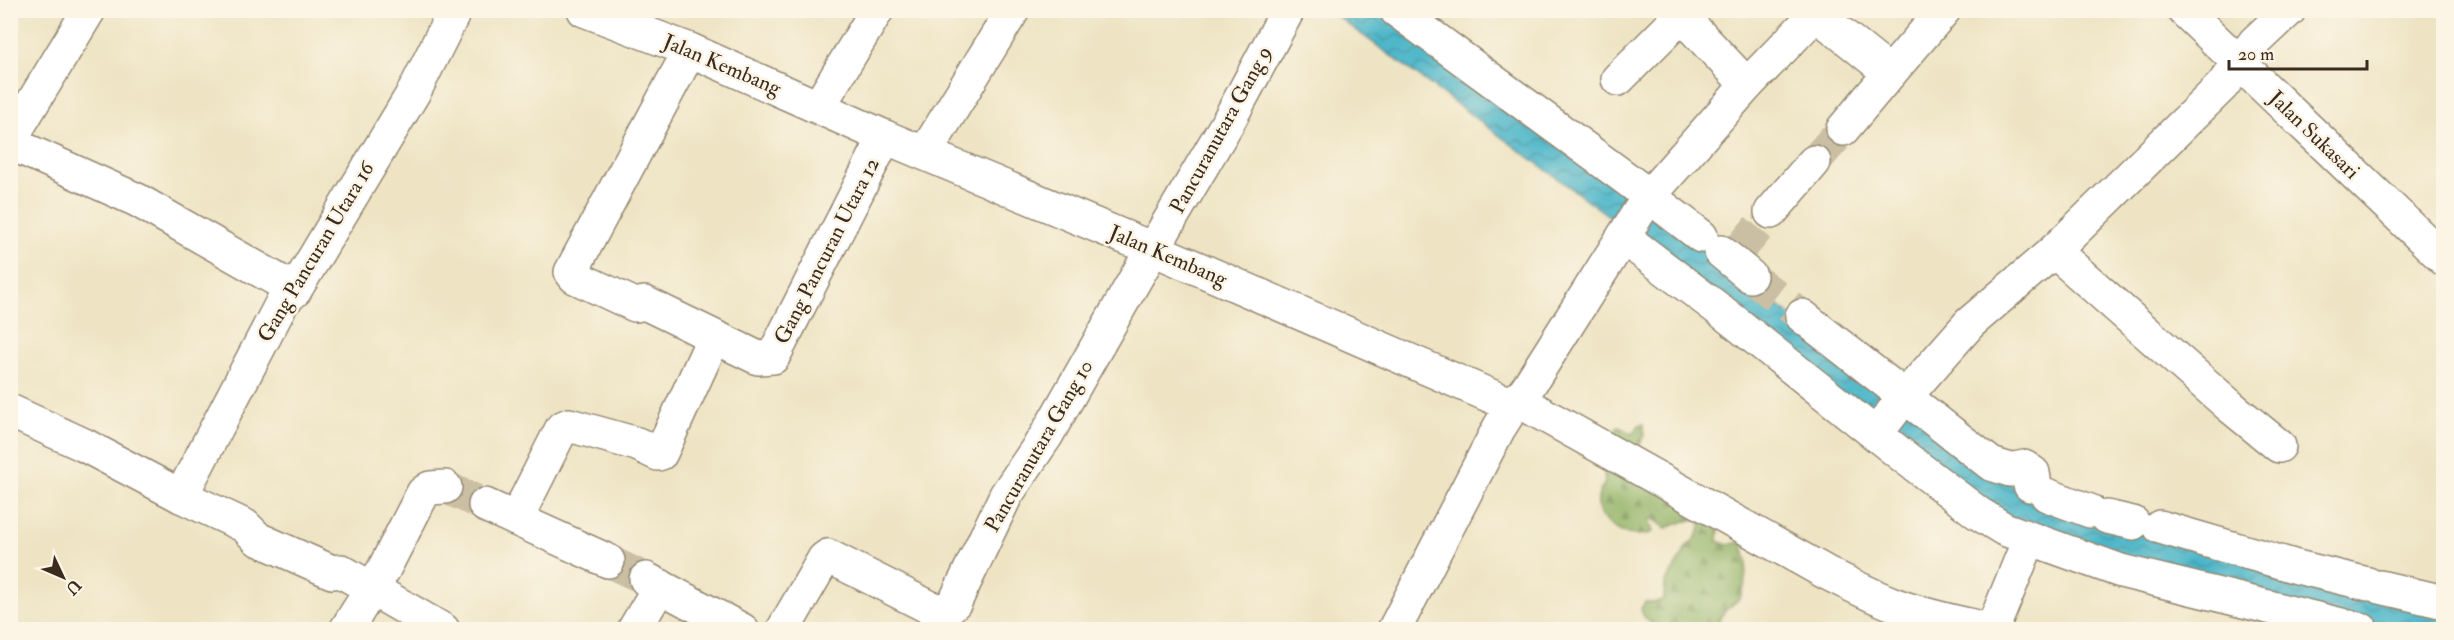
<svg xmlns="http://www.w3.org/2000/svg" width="2454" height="640" font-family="'IM FELL Double Pica',serif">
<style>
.forest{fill:url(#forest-firs);stroke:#676f42;stroke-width:1.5}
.water{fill:url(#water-waves);stroke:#447074;stroke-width:1.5}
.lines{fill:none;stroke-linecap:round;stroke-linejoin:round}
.minor-tunnel{stroke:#cabfa3;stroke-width:33;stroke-dasharray:33 16;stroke-linecap:butt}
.minor-casing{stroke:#948771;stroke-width:36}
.minor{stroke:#fff;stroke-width:33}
.labels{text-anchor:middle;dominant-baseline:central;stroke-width:5;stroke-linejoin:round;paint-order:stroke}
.street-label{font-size:21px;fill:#3b2a1e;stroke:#fcf5e5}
</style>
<defs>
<pattern id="forest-firs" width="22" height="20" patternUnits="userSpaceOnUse" patternTransform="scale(1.5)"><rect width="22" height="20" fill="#93b467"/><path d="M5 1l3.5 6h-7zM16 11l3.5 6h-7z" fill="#799354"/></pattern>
<pattern id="water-waves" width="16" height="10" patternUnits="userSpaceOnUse" patternTransform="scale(1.5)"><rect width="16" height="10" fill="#4cb6c9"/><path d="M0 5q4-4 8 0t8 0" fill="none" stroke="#4094a3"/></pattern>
</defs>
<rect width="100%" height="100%" fill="#fcf5e5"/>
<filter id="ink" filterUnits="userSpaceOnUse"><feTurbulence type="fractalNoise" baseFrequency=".0167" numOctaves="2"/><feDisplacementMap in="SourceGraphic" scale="12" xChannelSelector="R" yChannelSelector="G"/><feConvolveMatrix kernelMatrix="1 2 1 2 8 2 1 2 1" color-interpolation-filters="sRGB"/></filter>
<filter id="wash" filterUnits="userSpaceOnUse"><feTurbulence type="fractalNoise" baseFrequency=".008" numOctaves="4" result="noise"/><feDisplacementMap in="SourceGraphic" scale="24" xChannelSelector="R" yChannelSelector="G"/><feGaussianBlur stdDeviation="1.35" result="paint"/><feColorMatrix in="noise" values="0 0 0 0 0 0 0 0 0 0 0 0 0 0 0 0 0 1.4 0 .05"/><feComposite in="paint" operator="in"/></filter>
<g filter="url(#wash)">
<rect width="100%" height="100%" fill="#eee4c4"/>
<!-- forest -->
<path class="forest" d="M1643 424 1644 436 1637 451 1719 529 1718 541 1728 545 1740 542 1743 544 1747 563 1744 587 1740 598 1725 611 1713 629C1691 629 1648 637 1641 609L1645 602 1653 603 1664 599 1665 583 1684 553V550L1697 536 1702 525 1697 520 1686 521 1666 528 1653 519 1649 520 1653 532C1623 545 1581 514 1605 483L1604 475 1607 472 1615 473 1617 471 1616 430 1618 426 1632 434 1635 432 1639 425Z"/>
<!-- water -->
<path class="water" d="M1330 11H1381L1669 221 1975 459 2016 488 2112 525 2443 611V629H2396L2170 575 2000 516 1651 247Z"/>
</g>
<g filter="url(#ink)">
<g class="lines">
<!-- minor-tunnel -->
<g class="minor-tunnel">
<path d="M1814 162 1843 129"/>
<path d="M1737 253 1771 212"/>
<path d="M1750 276 1802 316"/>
<path d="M445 487 485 505"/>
<path d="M608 561 646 579"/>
</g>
<!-- minor casing -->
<g class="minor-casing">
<g id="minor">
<path d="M584 10 690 50 885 137 1153 249 1500 400 1515 403 1499 428 1394 630"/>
<path d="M1396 10 1628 180 1701 236"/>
<path d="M1676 10 1747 85"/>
<path d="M1944 10 1890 73 1820 17H1813L1747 85 1649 196 1526 390 1515 403 1528 406 1825 572C1847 583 1870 595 1893 604 1924 616 1957 622 1989 630"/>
<path d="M2184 10 2444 259"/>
<path d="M690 50 571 272 575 277 635 305 645 303 758 358 773 357 885 137"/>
<path d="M1618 79 1681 16"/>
<path d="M819 106 877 10"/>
<path d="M1843 129 1890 73"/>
<path d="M10 140 89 10"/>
<path d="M10 143 137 200 295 290"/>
<path d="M925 153 1013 10"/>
<path d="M1771 212 1814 162"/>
<path d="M1623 237 1725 314 1903 456 1978 513 2004 529 2121 571 2362 630"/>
<path d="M2054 251 2231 407 2279 446"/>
<path d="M1721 252 1750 276"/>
<path d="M1802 316 1991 464 2010 470 2024 467 2033 473 2034 479 2030 485"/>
<path d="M10 411 84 445 181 496 245 526 258 539 332 572 341 571 443 630"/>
<path d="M1876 434 1902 400 1970 323 2054 251 2222 86 2255 42 2289 10"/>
<path d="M2047 495 2090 511"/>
<path d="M181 496 283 301 295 290 415 90 455 10"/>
<path d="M485 505 608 561"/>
<path d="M2107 517 2133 523"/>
<path d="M516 519 562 428 569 425 637 444 658 454 661 453 714 337"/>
<path d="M2160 527 2297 567 2368 584"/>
<path d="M646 579 742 630"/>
<path d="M2380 587 2444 602"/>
<path d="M346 630 384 569 423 493 430 488 445 487"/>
<path d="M634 630 660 586"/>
<path d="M783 630 824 559 828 556 935 610 947 609 955 602 1006 495 1046 436 1137 276 1228 122 1288 10"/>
<path d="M1992 630 2029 540"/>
</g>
</g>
<!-- minor -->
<use href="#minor" class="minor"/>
</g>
</g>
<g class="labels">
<!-- street labels -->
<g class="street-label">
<text transform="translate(722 65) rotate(23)">Jalan Kembang</text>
<text transform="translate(1221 130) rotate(-61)">Pancuranutara Gang 9</text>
<text transform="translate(2314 135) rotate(44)">Jalan Sukasari</text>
<text transform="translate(827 251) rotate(-63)">Gang Pancuran Utara 12</text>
<text transform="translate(316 252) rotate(-59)">Gang Pancuran Utara 16</text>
<text transform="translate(1168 256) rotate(23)">Jalan Kembang</text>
<text transform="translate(1039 446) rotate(-60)">Pancuranutara Gang 10</text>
</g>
</g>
<!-- margin -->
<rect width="2454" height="640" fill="none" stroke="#fcf5e5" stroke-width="36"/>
<!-- north arrow -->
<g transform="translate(63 577) rotate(134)" stroke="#fcf5e5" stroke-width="4.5" paint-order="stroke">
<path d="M0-4.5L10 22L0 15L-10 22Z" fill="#3b2a1e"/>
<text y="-9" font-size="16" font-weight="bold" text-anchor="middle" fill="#3b2a1e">U</text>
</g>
<!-- scale -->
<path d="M2229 60v9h138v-9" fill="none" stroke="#3b2a1e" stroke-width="3"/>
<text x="2238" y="60" font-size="18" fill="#3b2a1e" stroke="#fcf5e5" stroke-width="4.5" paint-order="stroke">20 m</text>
</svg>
